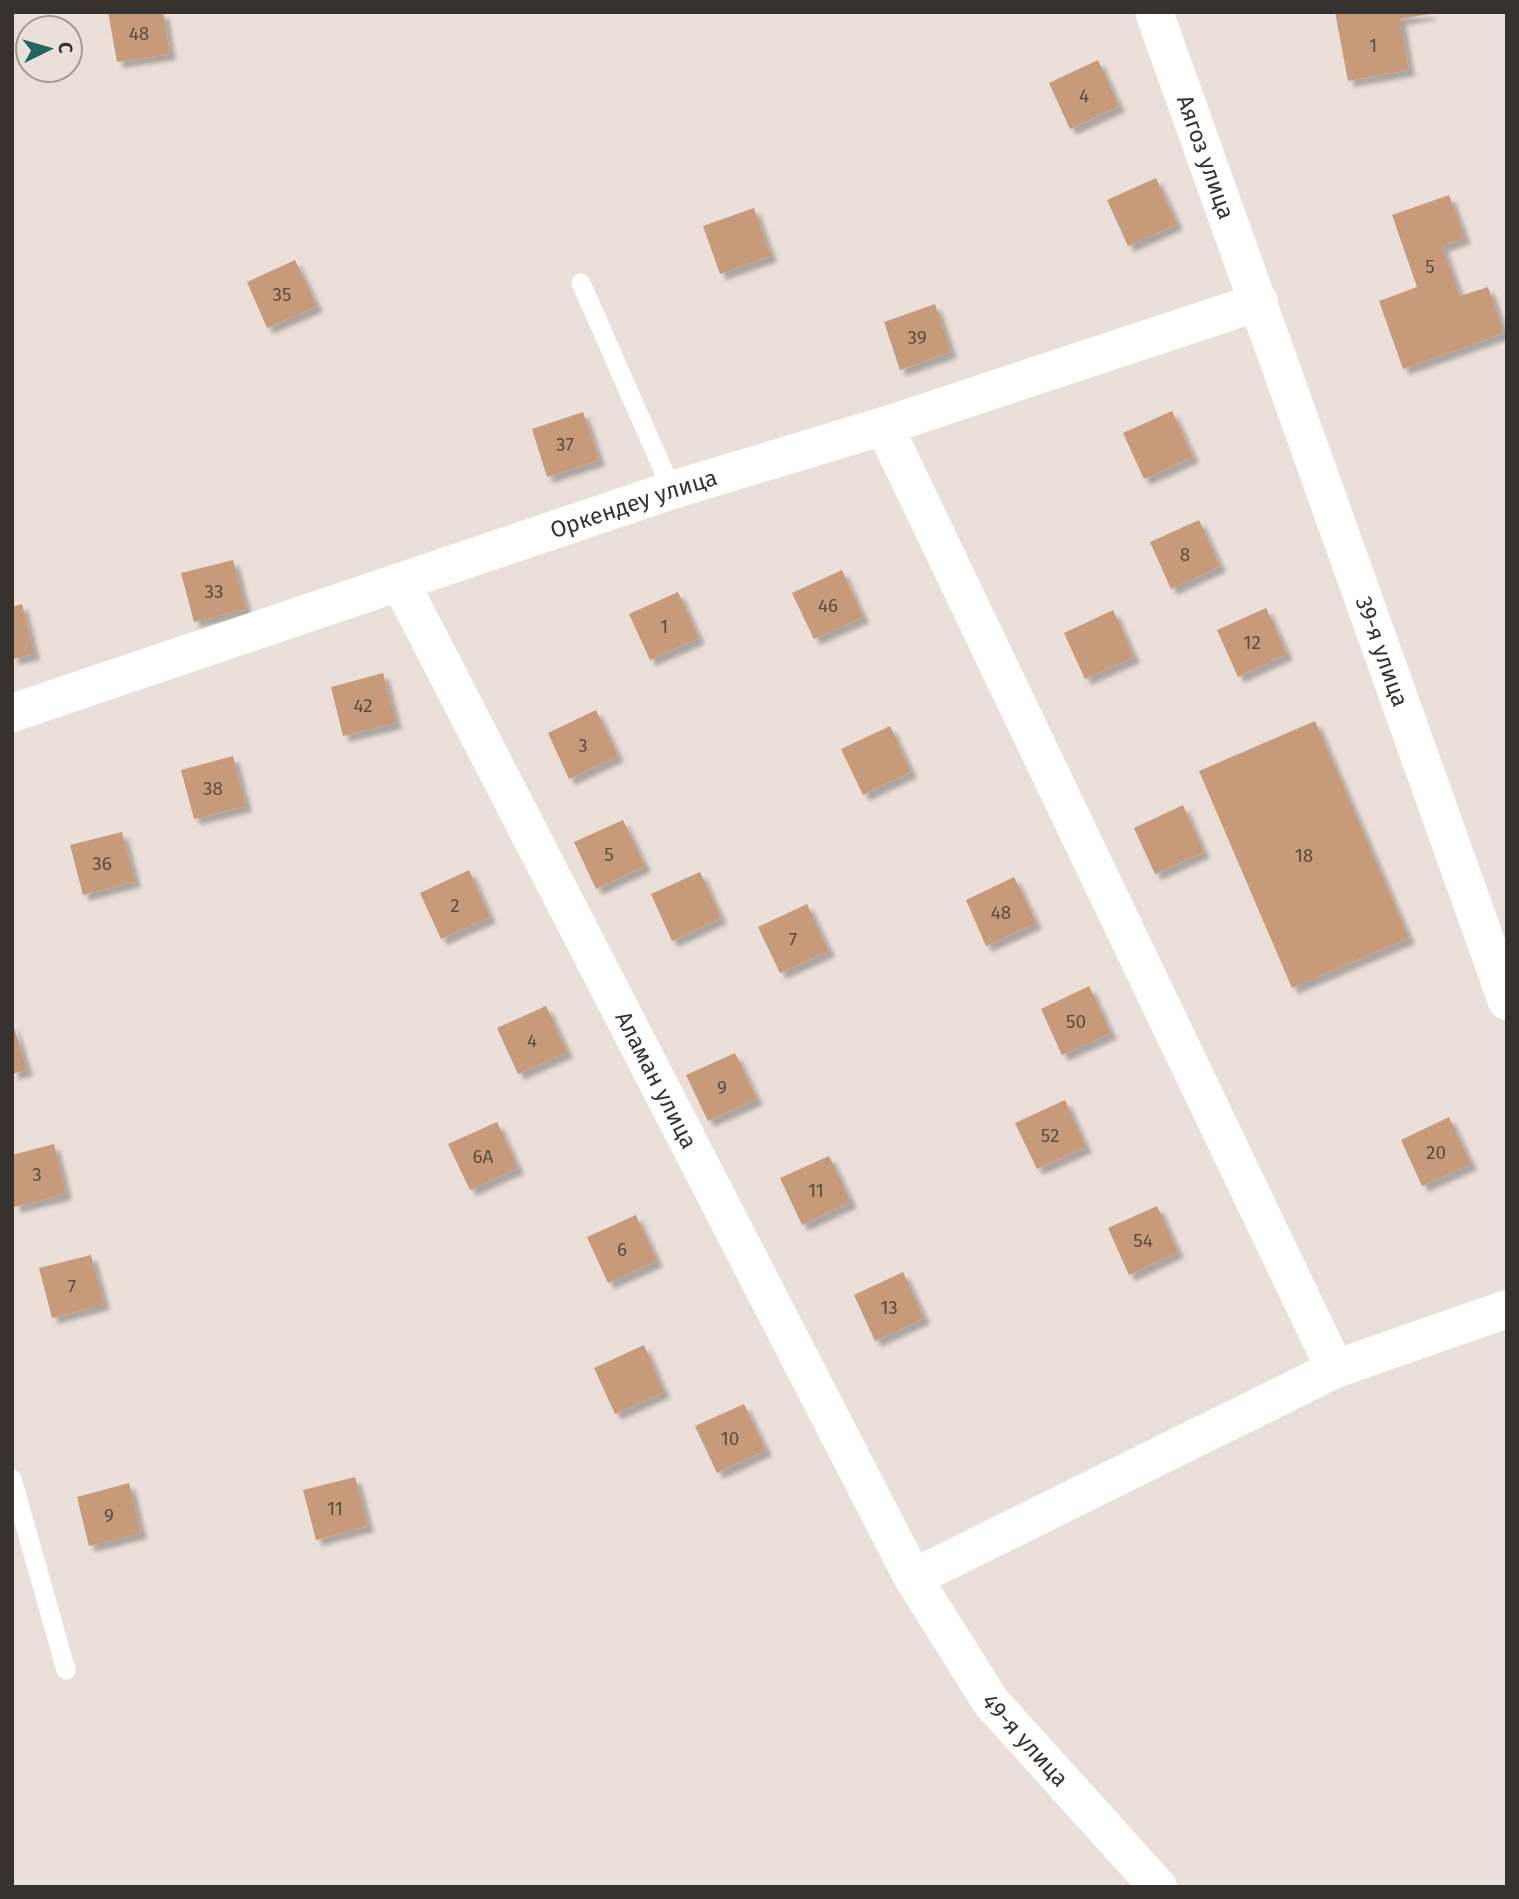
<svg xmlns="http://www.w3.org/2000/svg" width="1519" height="1899" font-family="'Fira Sans',sans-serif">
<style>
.building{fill:#c79b79;filter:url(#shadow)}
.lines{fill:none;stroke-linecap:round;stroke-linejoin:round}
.service{stroke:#fff;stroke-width:19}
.minor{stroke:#fff;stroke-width:38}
.labels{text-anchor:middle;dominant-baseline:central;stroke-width:6;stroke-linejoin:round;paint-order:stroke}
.number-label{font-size:19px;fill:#5a4c42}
.street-label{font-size:23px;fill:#36322f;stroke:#eae0d9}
</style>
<defs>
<filter id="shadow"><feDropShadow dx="6" dy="6" stdDeviation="2" flood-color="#0004"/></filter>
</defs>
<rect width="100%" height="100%" fill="#eae0d9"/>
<!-- building -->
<g class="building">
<path d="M108 12H163L170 54 117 62Z"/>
<path d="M1335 12H1430V14L1400 19 1409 70 1348 81Z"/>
<path d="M1098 60 1119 106 1070 129 1049 83Z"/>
<path d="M1156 178 1177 224 1128 246 1107 200Z"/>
<path d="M1449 195 1465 238 1442 246 1460 296 1488 287 1504 333 1403 369 1379 301 1417 287 1392 215Z"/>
<path d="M754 208 771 256 720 274 703 226Z"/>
<path d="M295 260 317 306 267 328 247 282Z"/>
<path d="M935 304 951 352 900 370 884 322Z"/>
<path d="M1172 411 1193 457 1144 479 1123 433Z"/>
<path d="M583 412 599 460 547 477 532 429Z"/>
<path d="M1199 520 1220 566 1171 589 1150 542Z"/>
<path d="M233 560 246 609 194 622 181 573Z"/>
<path d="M842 570 863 617 814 639 792 593Z"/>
<path d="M678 592 699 638 650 660 629 614Z"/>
<path d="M22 604 34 654 12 659V607Z"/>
<path d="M1266 608 1287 654 1238 677 1217 630Z"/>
<path d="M1113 610 1134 657 1085 679 1064 633Z"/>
<path d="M383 673 396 723 343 736 331 687Z"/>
<path d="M596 710 618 756 569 779 548 733Z"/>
<path d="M1315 721 1409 938 1292 988 1199 771Z"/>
<path d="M890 726 911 772 863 795 841 749Z"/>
<path d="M233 756 246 806 194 819 181 770Z"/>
<path d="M1183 805 1204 852 1155 874 1134 828Z"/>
<path d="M623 820 645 866 596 889 574 842Z"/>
<path d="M122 832 135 881 83 895 70 845Z"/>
<path d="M469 870 490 917 441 939 420 893Z"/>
<path d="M700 872 721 918 672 941 651 894Z"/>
<path d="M1014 877 1036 923 986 946 966 900Z"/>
<path d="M807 904 829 951 780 973 758 927Z"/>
<path d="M1089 986 1111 1033 1062 1055 1041 1009Z"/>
<path d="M546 1006 567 1052 518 1074 497 1028Z"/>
<path d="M12 1021 27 1070 12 1074Z"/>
<path d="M735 1053 757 1099 708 1121 686 1075Z"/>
<path d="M1065 1100 1086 1147 1037 1169 1015 1123Z"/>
<path d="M1449 1117 1471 1164 1422 1186 1401 1140Z"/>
<path d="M497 1122 518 1168 470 1190 448 1144Z"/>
<path d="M54 1144 66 1194 14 1207 12 1155Z"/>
<path d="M829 1156 851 1202 802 1225 780 1178Z"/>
<path d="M1157 1206 1178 1252 1129 1275 1108 1228Z"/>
<path d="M636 1215 657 1261 608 1283 587 1237Z"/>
<path d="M91 1255 104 1304 52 1318 39 1268Z"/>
<path d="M903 1272 924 1318 875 1341 854 1295Z"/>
<path d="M644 1345 664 1392 615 1414 594 1368Z"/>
<path d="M744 1404 766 1450 717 1473 695 1426Z"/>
<path d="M355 1477 368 1526 316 1540 303 1490Z"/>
<path d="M129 1483 141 1533 89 1546 77 1497Z"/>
</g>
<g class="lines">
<!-- service -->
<g class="service">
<path d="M581 283 672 490"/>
<path d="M12 1479 66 1670"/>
</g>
<!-- minor -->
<g class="minor">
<path id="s1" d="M1154 12 1507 1001"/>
<path d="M884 426 1335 1369"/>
<path id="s2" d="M400 582 913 1578 991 1702 1158 1887"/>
<path id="s3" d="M12 713 672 490 884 426 1259 302"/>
<path d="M913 1578 1335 1369 1507 1309"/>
</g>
</g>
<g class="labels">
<!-- number labels -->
<g class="number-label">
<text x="139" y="33">48</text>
<text x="1373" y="45">1</text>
<text x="1084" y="95">4</text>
<text x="1430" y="266">5</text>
<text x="282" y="294">35</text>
<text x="917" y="337">39</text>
<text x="565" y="444">37</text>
<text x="1185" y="554">8</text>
<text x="214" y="591">33</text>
<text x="828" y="605">46</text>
<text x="664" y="626">1</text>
<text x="1252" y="642">12</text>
<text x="363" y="705">42</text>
<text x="583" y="745">3</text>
<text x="213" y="788">38</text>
<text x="609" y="854">5</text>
<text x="1304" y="855">18</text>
<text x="102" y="863">36</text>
<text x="455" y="905">2</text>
<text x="1001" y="912">48</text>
<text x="793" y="939">7</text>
<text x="1076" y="1021">50</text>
<text x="532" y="1040">4</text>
<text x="722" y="1087">9</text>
<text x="1050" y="1135">52</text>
<text x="1436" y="1152">20</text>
<text x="483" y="1156">6А</text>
<text x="37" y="1174">3</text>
<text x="816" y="1190">11</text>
<text x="1143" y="1240">54</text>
<text x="622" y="1249">6</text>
<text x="72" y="1286">7</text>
<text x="889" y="1307">13</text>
<text x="730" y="1438">10</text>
<text x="335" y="1508">11</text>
<text x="109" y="1515">9</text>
</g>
<!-- street labels -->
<g class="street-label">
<text stroke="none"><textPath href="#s1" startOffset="154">Аягоз улица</textPath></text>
<text stroke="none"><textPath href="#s3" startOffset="656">Оркендеу улица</textPath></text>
<text stroke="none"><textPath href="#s1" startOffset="679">39-я улица</textPath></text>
<text stroke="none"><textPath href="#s2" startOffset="560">Аламан улица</textPath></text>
<text stroke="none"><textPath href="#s2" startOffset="1318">49-я улица</textPath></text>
</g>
</g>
<!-- border -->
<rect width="1519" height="1899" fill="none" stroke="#36322f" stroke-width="28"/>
<!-- north arrow -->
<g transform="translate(49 49) rotate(85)"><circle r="33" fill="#eae0d9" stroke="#a29a95" stroke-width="2"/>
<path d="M0-5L12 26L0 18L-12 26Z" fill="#1e675e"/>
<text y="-10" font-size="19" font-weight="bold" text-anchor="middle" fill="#36322f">С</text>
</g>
</svg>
